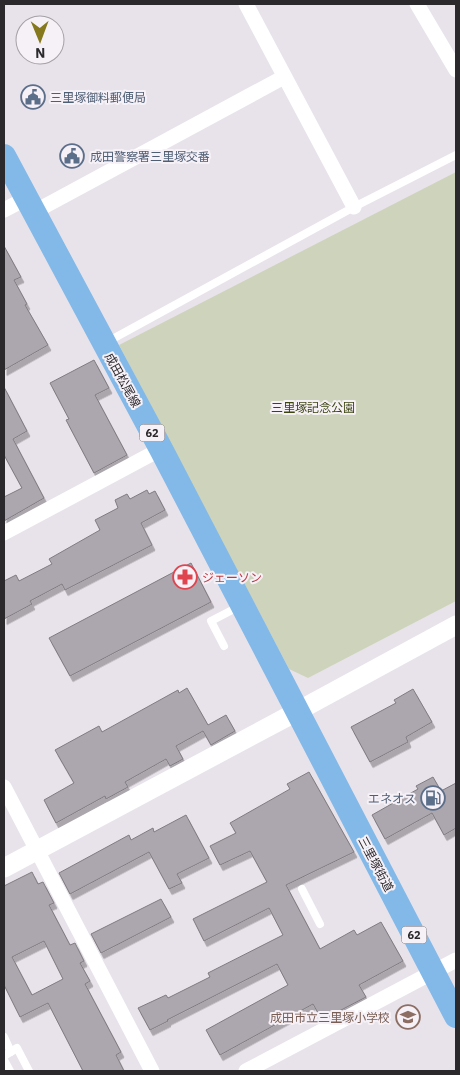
<svg xmlns="http://www.w3.org/2000/svg" width="460" height="1075" font-family="'IBM Plex Sans','Noto Sans JP',sans-serif">
<style>
.green{fill:#ced4bb}
.building{fill:#aca7ae;stroke:#807b81;fill-rule:evenodd;filter:url(#shadow)}
.lines{fill:none;stroke-linecap:round;stroke-linejoin:round}
.service{stroke:#fff;stroke-width:8}
.minor{stroke:#fff;stroke-width:15}
.tertiary{stroke:#fff;stroke-width:19}
.primary{stroke:#83b9e8;stroke-width:24}
.labels{text-anchor:middle;dominant-baseline:central;stroke-width:4;stroke-linejoin:round;paint-order:stroke}
.shield{fill:#f6f0f7;stroke:#686569;stroke-width:1}
.shield-label{font-size:11px;font-weight:bold;fill:#2b292c}
.service-label{font-size:12px;fill:#4e5e75;stroke:#f6f0f7;text-anchor:start}
.street-label{font-size:12px;fill:#2b292c;stroke:#f6f0f7}
.park-label{font-size:12px;fill:#3c4410;stroke:#f6f0f7}
.health-label{font-size:12px;fill:#be3a42;stroke:#f6f0f7;text-anchor:start}
.education-label{font-size:12px;fill:#785e54;stroke:#f6f0f7;text-anchor:end}
</style>
<defs>
<filter id="shadow"><feDropShadow dx="3" dy="5.5" stdDeviation="0" flood-color="#0004"/></filter>
</defs>
<rect width="100%" height="100%" fill="#e8e3ea"/>
<!-- green -->
<path class="green" d="M456 172V601L308 678 289 669 119 345Z"/>
<!-- building -->
<g class="building">
<path d="M4 246 21 277 14 280 27 304 25 305 48 345 4 370Z"/>
<path d="M94 360 109 388 95 395 127 455 94 473 66 420 69 419 50 383Z"/>
<path d="M4 387 27 431 13 439 44 498 4 521V497L22 488 4 455Z"/>
<path d="M147 490 149 494 155 491 165 510 141 523 152 545 65 590 62 584 30 601 32 604 4 619V581L16 575 19 581 52 564 49 559 100 530 95 520 118 508 115 500 127 494 130 499Z"/>
<path d="M191 563 211 602 70 676 49 638Z"/>
<path d="M187 688 208 725 226 715 235 731 211 745 203 731 176 746 183 759 170 766 166 759 125 782 128 787 106 799 105 796 56 823 44 800 74 783 55 750 99 726 102 732 178 690 179 693Z"/>
<path d="M413 689 432 722 406 737 408 742 370 762 351 727 396 703 394 700Z"/>
<path d="M309 772 354 852 286 885 320 949 354 930 357 935 381 922 403 961 359 985 366 997 322 1020 313 1004 220 1055 206 1030 288 985 277 964 167 1020 168 1021 150 1030 138 1008 166 995 168 998 210 977 208 973 283 935 269 908 204 941 193 919 267 882 250 851 220 865 210 846 236 833 230 823 290 789 287 784Z"/>
<path d="M433 777 441 791 456 783V828L444 835 432 813 385 839 372 815 418 789 416 786Z"/>
<path d="M186 815 209 858 177 874 182 883 169 889 149 852 70 894 59 873 129 835 131 840 153 828 154 832Z"/>
<path d="M32 872 38 884 43 882 54 903 49 905 70 945 75 943 84 961 80 963 90 981 85 984 121 1052 116 1055 124 1071H83L48 1003 20 1017 4 985V886ZM44 941 63 979 32 995 12 957Z"/>
<path d="M161 899 171 917 101 953 91 934Z"/>
</g>
<g class="lines">
<!-- service -->
<g class="service">
<path d="M107 342 354 207 456 155"/>
<path d="M224 646 211 621 240 606"/>
<path d="M302 889 320 924"/>
<path d="M4 1037 11 1052"/>
<path d="M4 1056 17 1048 29 1071"/>
<path d="M4 1060 10 1071"/>
</g>
<!-- minor -->
<g class="minor">
<path d="M246 4 354 207"/>
<path d="M417 4 456 70"/>
<path d="M4 210 27 198"/>
<path d="M34 212 284 77"/>
<path d="M4 533 161 449"/>
<path d="M4 787 152 1071"/>
<path d="M246 1071 456 960"/>
</g>
<!-- tertiary -->
<path class="tertiary" d="M4 868 285 718 456 625"/>
<!-- primary -->
<path class="primary" d="M4 156 161 449 456 1016"/>
</g>
<!-- icons -->
<defs>
<g id="civic-ring" transform="scale(1.25)"><circle r="9.5" fill="#f6f0f7" stroke="#5c6f8a" stroke-width="1.5"/><path d="M-.6-6.5H3V-4.5H.6V-3L4-1V1h2V6H-6V1h2V-1L-.6-3ZM-1.2 2.5V6h2.4V2.5Z" fill="#5c6f8a"/></g>
<g id="pharmacy-ring" transform="scale(1.25)"><circle r="9.5" fill="#f6f0f7" stroke="#e0444e" stroke-width="1.5"/><path d="M-2-6h4v4h4v4h-4v4h-4v-4h-4v-4h4Z" fill="#e0444e"/></g>
<g id="fuel-ring" transform="scale(1.25)"><circle r="9.5" fill="#f6f0f7" stroke="#5c6f8a" stroke-width="1.5"/><path d="M-5.5-6h7V0h2V4h1.3V-2.5L3-4.5l.8-.8L6-3V5H2.5V1h-1V6h-7ZM-4.2-4.7v3.2H.2V-4.7Z" fill="#5c6f8a"/></g>
<g id="school-ring" transform="scale(1.25)"><circle r="9.5" fill="#f6f0f7" stroke="#8d6e63" stroke-width="1.5"/><path d="M0-5L7-2L0 1L-7-2ZM-4 1L0 2.5L4 1V4Q0 6-4 4Z" fill="#8d6e63"/></g>
</defs>
<g fill-rule="evenodd">
<use href="#civic-ring" x="33" y="97"/>
<use href="#civic-ring" x="72" y="156"/>
<use href="#pharmacy-ring" x="185" y="577"/>
<use href="#fuel-ring" x="433" y="798"/>
<use href="#school-ring" x="408" y="1017"/>
</g>
<g class="labels">
<!-- shield labels -->
<g class="shield">
<rect x="139.5" y="424.5" width="25" height="17" rx="4"/>
<rect x="401.5" y="926.5" width="25" height="17" rx="4"/>
</g>
<g class="shield-label">
<text x="152" y="433">62</text>
<text x="414" y="935">62</text>
</g>
<!-- service labels -->
<g class="service-label">
<text x="50" y="97">三里塚御料郵便局</text>
<text x="90" y="156">成田警察署三里塚交番</text>
<text x="416" y="798" text-anchor="end">エネオス</text>
</g>
<!-- street labels -->
<g class="street-label">
<text transform="translate(123 380) rotate(61)">成田松尾線</text>
<text transform="translate(376 864) rotate(62)">三里塚街道</text>
</g>
<!-- park labels -->
<g class="park-label">
<text x="313" y="407">三里塚記念公園</text>
</g>
<!-- health labels -->
<g class="health-label">
<text x="202" y="577">ジェーソン</text>
</g>
<!-- education labels -->
<g class="education-label">
<text x="390" y="1017">成田市立三里塚小学校</text>
</g>
</g>
<!-- border -->
<rect width="460" height="1075" fill="none" stroke="#2b292c" stroke-width="10"/>
<!-- north arrow -->
<g transform="translate(40 40) rotate(179)"><circle r="24" fill="#f6f0f7" stroke="#a5a0a6"/>
<path d="M0-4L9 19L0 12L-9 19Z" fill="#85781d"/>
<text y="-8" font-size="14" font-weight="bold" text-anchor="middle" fill="#2b292c">N</text>
</g>
</svg>
